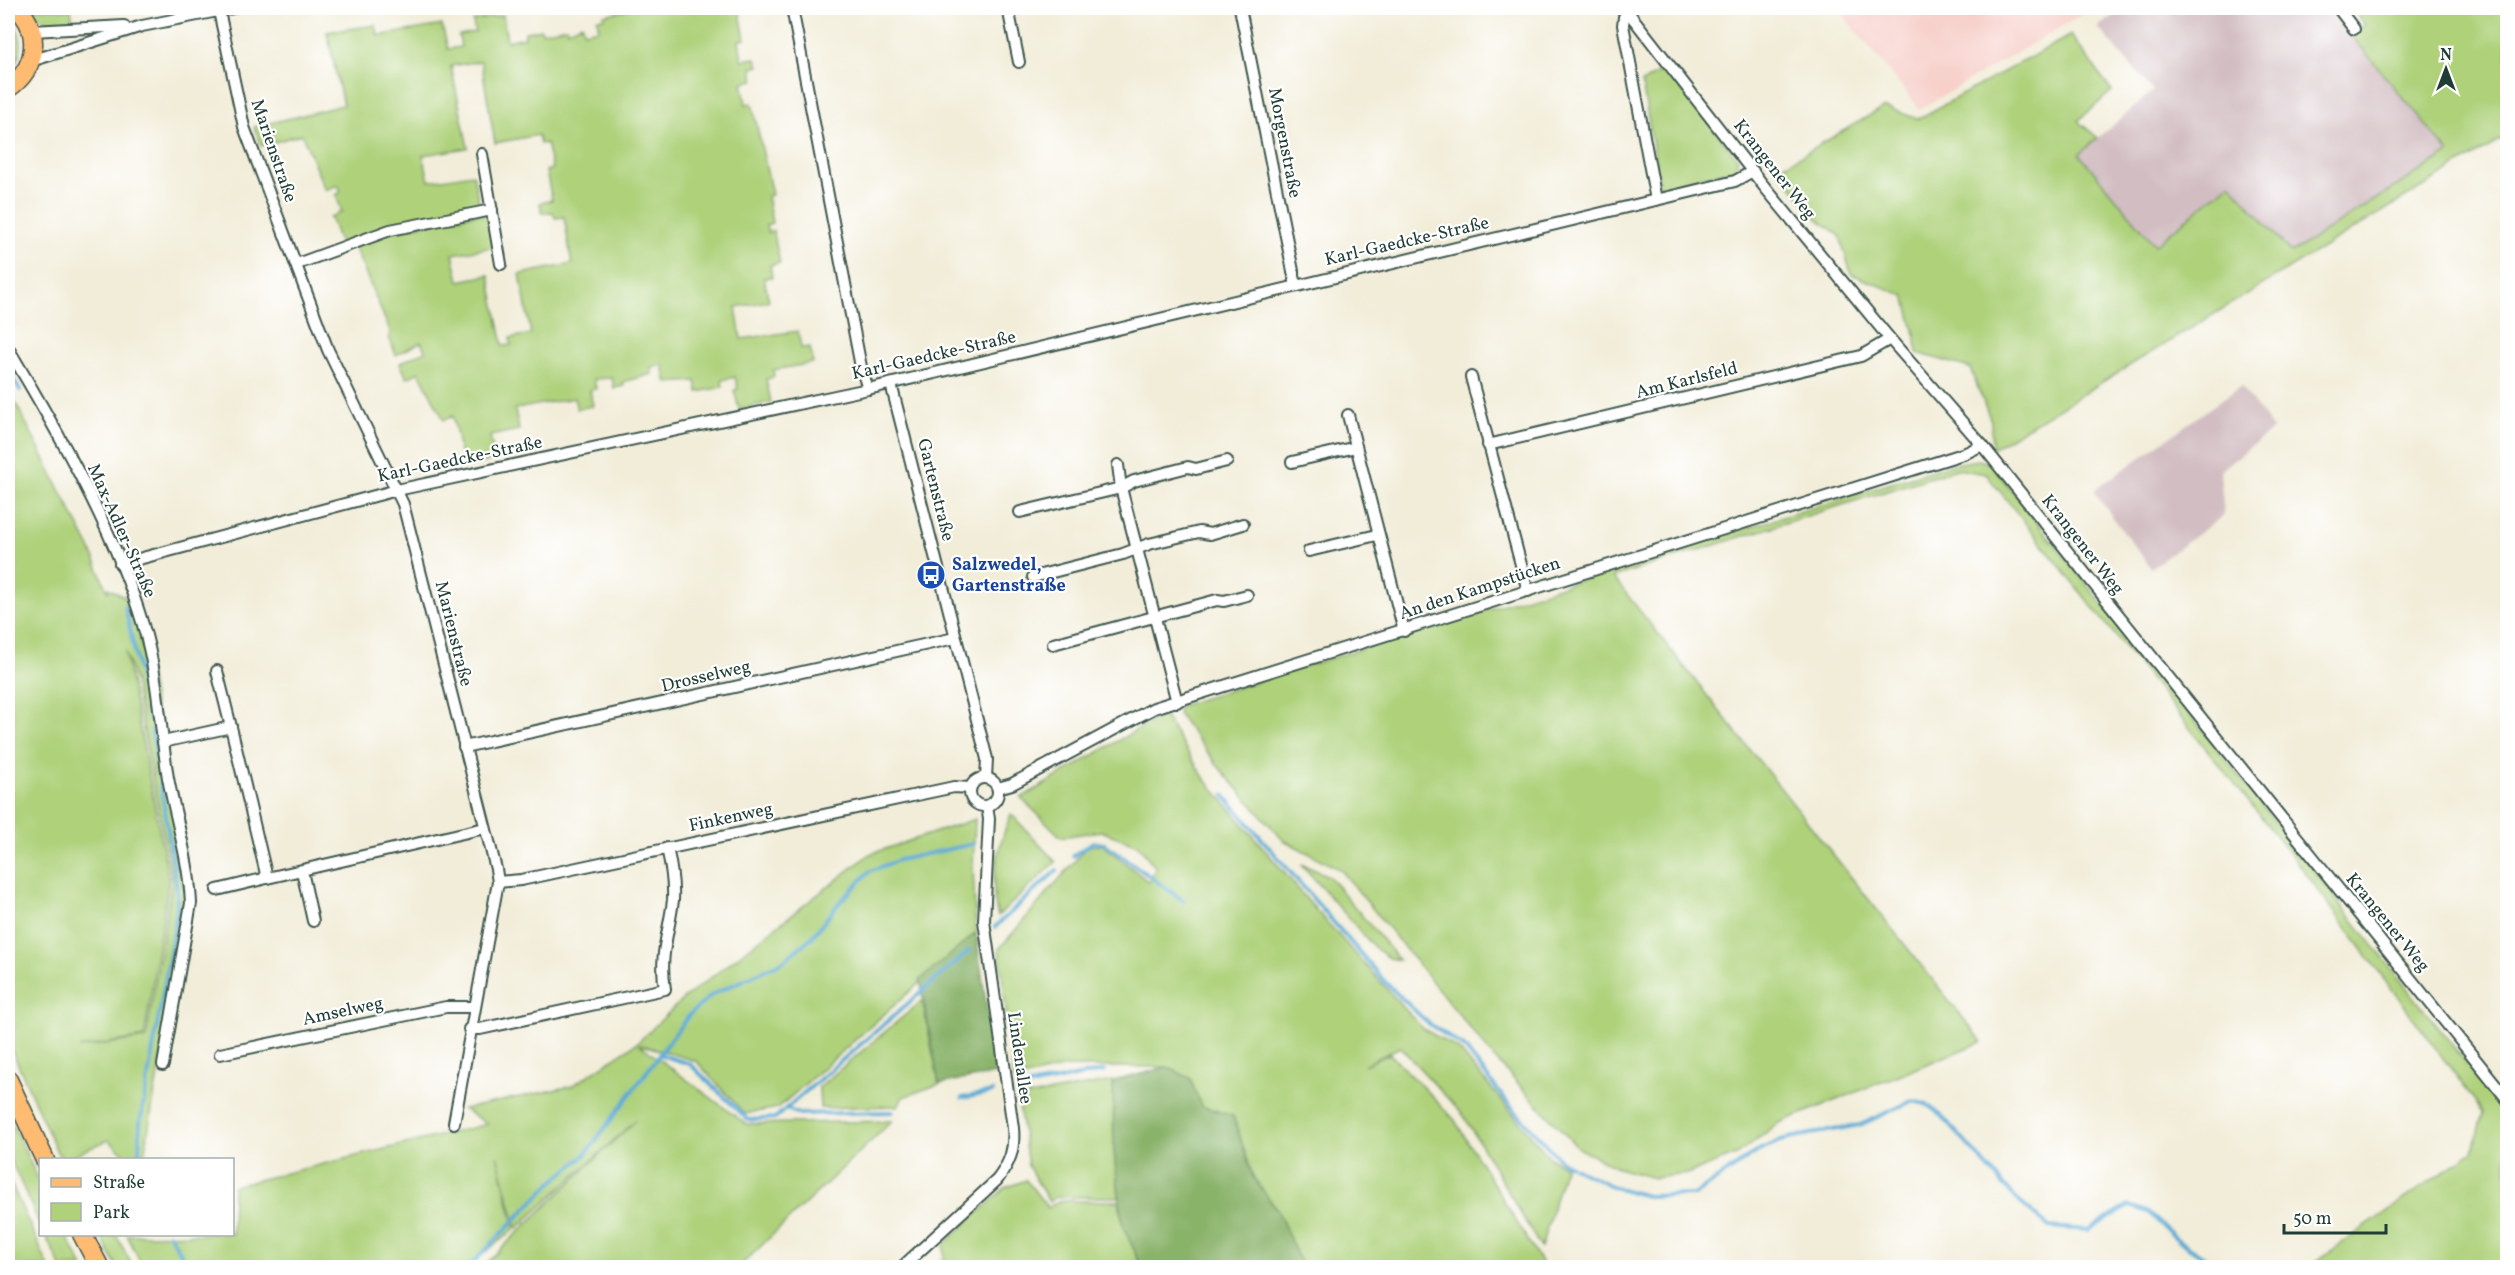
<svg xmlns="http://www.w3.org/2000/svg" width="2515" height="1275" font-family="Vollkorn,serif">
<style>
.built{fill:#f7d0cb}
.industrial{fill:#d2bec2}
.green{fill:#aed17a;stroke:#668757;stroke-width:1.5;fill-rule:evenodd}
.forest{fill:#8ab36a;stroke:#54784f;stroke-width:1.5}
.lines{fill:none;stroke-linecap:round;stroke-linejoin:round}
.stream{stroke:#5baad5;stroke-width:4}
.street-casing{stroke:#3f574d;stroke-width:14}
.primary-casing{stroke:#3f574d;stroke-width:21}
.street{stroke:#fff;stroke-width:10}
.primary{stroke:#ffbb71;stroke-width:18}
.labels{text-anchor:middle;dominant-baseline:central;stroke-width:4.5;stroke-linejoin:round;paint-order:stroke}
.street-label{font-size:18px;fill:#1f3d34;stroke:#fff}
.transit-label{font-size:18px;font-weight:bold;fill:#164399;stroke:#fff;text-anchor:start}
</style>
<rect width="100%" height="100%" fill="#fff"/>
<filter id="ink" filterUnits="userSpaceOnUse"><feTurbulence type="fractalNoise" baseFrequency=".0167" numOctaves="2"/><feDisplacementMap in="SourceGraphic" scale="12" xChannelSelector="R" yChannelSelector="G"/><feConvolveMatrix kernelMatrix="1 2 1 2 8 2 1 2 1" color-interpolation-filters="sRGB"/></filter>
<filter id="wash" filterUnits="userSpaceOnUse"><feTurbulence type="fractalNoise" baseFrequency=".008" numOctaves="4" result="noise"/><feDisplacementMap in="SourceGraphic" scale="24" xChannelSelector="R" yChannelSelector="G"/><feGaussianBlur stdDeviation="1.35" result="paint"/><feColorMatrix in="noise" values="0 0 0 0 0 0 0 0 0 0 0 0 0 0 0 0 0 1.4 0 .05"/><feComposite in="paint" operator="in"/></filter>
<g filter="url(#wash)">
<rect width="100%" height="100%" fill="#f2edd9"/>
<!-- built -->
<path class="built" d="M1837 8H2087L2090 10 1920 109Z"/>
<!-- industrial -->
<g class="industrial">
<path d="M2124 8H2328L2449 153 2291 253 2155 245 2079 154 2153 91 2098 27Z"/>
<path d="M2241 386 2273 429 2220 471 2224 515 2151 568 2093 491Z"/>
</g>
<!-- green -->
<g class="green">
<path d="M29 8 71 10 73 22C54 25 41 23 29 8Z"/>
<path d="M626 8H739L745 39 739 40 742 60 756 58 759 66 752 68 754 80 742 83 746 104 752 103 772 195 767 196 772 223 766 225 768 233 773 231 780 263 770 265 772 277 764 278 769 301 736 307 741 339 798 331 801 348 810 347 813 363 773 370 774 377 766 379 771 402 739 409 734 390 738 389 735 377 722 380 723 387 698 392 696 381 667 383 663 365 651 367 652 374 623 382 624 386 614 388 612 378 594 379 596 389 590 390 593 406 577 409 574 398 515 409 519 430 490 436 495 460 463 467 453 416 444 420 419 372 407 378 400 363 425 351 421 342 396 355 389 337 390 331 353 244 391 231 486 212 494 247 453 254 459 281 489 275 503 346 511 345 510 338 531 334 520 274 572 264 564 217 555 218 553 212 542 213 540 203 552 200 546 171 552 169 546 143 540 144 538 135 495 143 481 61 451 66 468 148 423 155 429 181 473 174 481 212 400 227 341 247 330 217 342 212 336 195 341 192 338 185 325 190 302 134 261 146 254 127 343 105 327 32 376 25 378 36 442 25 448 49 461 47 459 35 475 32 473 21 503 15 507 41 525 37V32L541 29 542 32 567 27 568 30 582 24 584 32 599 29 597 19 604 18V15L626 10Z"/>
<path d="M2350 8H2507V136L1992 449 1991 421 1970 368 1917 353 1916 338 1905 296 1851 274 1840 236 1816 218 1778 169 1884 107 1918 119 2071 35 2112 91 2078 121 2098 138 2079 154 2155 245 2230 183 2291 253 2449 153 2351 35 2365 25Z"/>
<path d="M8 16C25 31 25 57 8 72Z"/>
<path d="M1665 68 1738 159 1735 169 1660 187 1642 83Z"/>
<path d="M8 388 91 550 108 593V588L129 599 148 667 188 897 144 1156 131 1159 108 1140 66 1159 58 1154 8 1042ZM125 651 134 680 172 881 146 1038 79 1048 144 1037 169 880Z"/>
<path d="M1979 460 1991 464 2507 1114V1267H2308L2473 1151 2483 1112 2305 872 1986 474 1957 469 1613 577 1982 1042 1779 1123 1736 1155 1687 1174 1654 1178 1617 1168 1578 1148 1496 1060 1341 870 1283 840 1222 771 1178 714 1179 706 1952 464Z"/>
<path d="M1163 714 1205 779 1315 909 1422 1028 1458 1049 1550 1158 1565 1166 1541 1248 1464 1116 1400 1047 1364 1065 1390 1054 1454 1119 1544 1267H1302L1278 1211 1253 1177 1233 1116 1201 1106 1190 1078 1167 1067H1066L1014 1080 999 949 1088 846 1103 845 1149 882 1156 868 1138 845 1101 831 1061 837 1021 798Z"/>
<path d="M1011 814 1056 862 998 916C988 883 999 844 1011 814Z"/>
<path d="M975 819 973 868 976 933 778 1108 745 1114 696 1061 639 1044 746 1124 892 1121 739 1267H482L636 1120 517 1228 497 1155 515 1229 466 1267H143L127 1235 232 1234 233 1186 488 1124 463 1109 572 1086 637 1043 682 1000 870 854Z"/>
<path d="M1301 864 1329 876 1399 960 1389 958 1374 947Z"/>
<path d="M922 1001 939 1084 903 1097 898 1106 820 1108 819 1087Z"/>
<path d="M1113 1081 1114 1152 1119 1197H1056L1049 1202 1028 1166 1018 1098Z"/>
<path d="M8 1115 40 1183V1225L8 1154Z"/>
<path d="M8 1177 47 1263 49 1267H8Z"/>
<path d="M1026 1180 1048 1208 1058 1201H1119L1123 1226 1142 1267 936 1268V1264L944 1258V1244L1005 1188Z"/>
<path d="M45 1235H66L83 1267H61Z"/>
<path d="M100 1235H116L133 1267H117Z"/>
</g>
<!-- forest -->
<g class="forest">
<path d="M976 933 996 1074 939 1084 920 980Z"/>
<path d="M1167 1067 1190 1078 1201 1106 1233 1116 1253 1177 1278 1211 1302 1267H1142L1123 1226 1114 1152 1113 1081Z"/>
</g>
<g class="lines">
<!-- stream -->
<g class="stream">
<path d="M8 370 20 390"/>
<path d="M125 606 149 718"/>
<path d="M1224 795 1386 983 1428 1023 1464 1047 1506 1101 1561 1161 1570 1166"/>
<path d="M1073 856 1093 842 1105 844 1184 901"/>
<path d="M995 927 1057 870"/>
<path d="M661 1055 690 1064 748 1120 775 1118 970 950"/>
<path d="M1019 1088 1104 1071"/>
<path d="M962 1098 993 1092"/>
<path d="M787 1109 799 1114 892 1112"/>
<path d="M139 1158 140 1123 177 913V888L152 730"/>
<path d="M1574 1168 1614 1187 1647 1196 1694 1195 1761 1149 1789 1138 1860 1125 1912 1101 1926 1104 1942 1116 2016 1199 2049 1227 2088 1230 2129 1206 2148 1212 2179 1241 2221 1268"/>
<path d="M169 1234 190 1268"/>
<path d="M468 1268 552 1182 584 1156 689 1015 713 994 782 962 812 937 838 904 870 871 899 860 973 844"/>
</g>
</g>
</g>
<g filter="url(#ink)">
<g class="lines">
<!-- street casing -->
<g class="street-casing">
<g id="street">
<path d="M792 8 861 367 868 389"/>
<path d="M1008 8 1019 62"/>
<path d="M1240 8 1296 286"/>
<path d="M1625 8 1763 185 1890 339 1982 445 2508 1100"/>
<path d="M2338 8 2354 29"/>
<path d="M219 11 244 127 328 350 403 504 496 869 498 882 454 1123"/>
<path d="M1629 13 1624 17 1623 25 1656 200"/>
<path d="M32 31 124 26"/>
<path d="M31 61 142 26 233 8"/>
<path d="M482 154 501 264"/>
<path d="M297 264 390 230 492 210"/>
<path d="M8 348C57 430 116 533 143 625 158 674 160 728 168 778 176 820 189 860 191 903L163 1065"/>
<path d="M1471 377 1528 591"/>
<path d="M891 384 987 759 986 778"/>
<path d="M1348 415 1404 631"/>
<path d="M1488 445 1861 356 1890 339"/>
<path d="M1292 462 1356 447"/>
<path d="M1118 465 1121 488 1177 702"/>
<path d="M1020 512 1121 488 1134 481 1188 467 1196 469 1227 461"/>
<path d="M1309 551 1377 535"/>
<path d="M120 564 397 490 868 389 1656 200 1735 181 1753 171"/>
<path d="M1033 577 1123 554 1149 544 1199 532 1210 534 1243 524"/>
<path d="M1053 644 1217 600 1224 601 1247 595"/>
<path d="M217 671 231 727"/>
<path d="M163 742 231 727 267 878 485 828"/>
<path d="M464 747 955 638"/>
<circle cx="984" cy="792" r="14"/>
<path d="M998 788 1012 784 1154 708 1966 453 1982 445"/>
<path d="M302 871 313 921"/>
<path d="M498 882 521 880 954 787 970 788"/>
<path d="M217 890 267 878"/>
<path d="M469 1029H480L665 989C659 954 669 934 673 900 674 882 671 865 667 848"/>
<path d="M220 1054 446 1007H473"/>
<path d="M901 1268 997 1180C1010 1163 1015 1149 1013 1128L984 921 989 819 987 806"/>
</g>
</g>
<!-- primary casing -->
<g class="primary-casing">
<g id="primary">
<path d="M8 88C37 70 42 31 17 8"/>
<path d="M8 1080 45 1160"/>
<path d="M82 1234 100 1268"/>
</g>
</g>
<!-- street -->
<use href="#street" class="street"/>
<!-- primary -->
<use href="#primary" class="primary"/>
</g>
</g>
<!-- icons -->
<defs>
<g id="bus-disc" transform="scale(1.5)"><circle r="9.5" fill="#1a4fb4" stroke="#fff"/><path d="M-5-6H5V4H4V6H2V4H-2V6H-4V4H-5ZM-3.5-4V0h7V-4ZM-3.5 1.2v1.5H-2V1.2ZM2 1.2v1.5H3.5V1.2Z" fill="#fff"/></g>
</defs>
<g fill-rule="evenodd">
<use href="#bus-disc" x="931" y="575"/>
</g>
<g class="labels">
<!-- street labels -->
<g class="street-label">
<text transform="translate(1284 143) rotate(79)">Morgenstraße</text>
<text transform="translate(273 151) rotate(71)">Marienstraße</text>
<text transform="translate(1774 170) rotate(52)">Krangener Weg</text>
<text transform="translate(1407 242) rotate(-13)">Karl-Gaedcke-Straße</text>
<text transform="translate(934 356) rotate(-13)">Karl-Gaedcke-Straße</text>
<text transform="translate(1687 381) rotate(-14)">Am Karlsfeld</text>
<text transform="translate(460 460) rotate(-12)">Karl-Gaedcke-Straße</text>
<text transform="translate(935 490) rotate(76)">Gartenstraße</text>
<text transform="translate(121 531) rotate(66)">Max-Adler-Straße</text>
<text transform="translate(2082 545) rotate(52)">Krangener Weg</text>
<text transform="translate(1480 589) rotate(-18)">An den Kampstücken</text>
<text transform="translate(453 634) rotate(76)">Marienstraße</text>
<text transform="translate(706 677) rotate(-13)">Drosselweg</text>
<text transform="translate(731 818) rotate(-12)">Finkenweg</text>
<text transform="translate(2387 923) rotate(51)">Krangener Weg</text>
<text transform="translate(343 1012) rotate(-12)">Amselweg</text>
<text transform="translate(1019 1058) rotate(82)">Lindenallee</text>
</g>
<!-- transit labels -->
<g class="transit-label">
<text x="952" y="565">Salzwedel,<tspan x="952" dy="21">Gartenstraße</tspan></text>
</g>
</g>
<!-- margin -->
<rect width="2515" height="1275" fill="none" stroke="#fff" stroke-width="30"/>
<!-- legend -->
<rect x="39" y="1158" width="195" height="78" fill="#ffffff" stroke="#a5b1ae" stroke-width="1.5"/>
<rect x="51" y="1178" width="30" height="9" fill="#ffbb71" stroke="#a5b1ae" stroke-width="1.5"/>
<text x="93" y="1188" font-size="18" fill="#1f3d34">Straße</text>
<rect x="51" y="1203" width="30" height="18" fill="#aed17a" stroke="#a5b1ae" stroke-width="1.5"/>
<text x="93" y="1218" font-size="18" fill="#1f3d34">Park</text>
<!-- north arrow -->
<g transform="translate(2446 69)" stroke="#ffffff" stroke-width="4.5" paint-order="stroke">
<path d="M0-4.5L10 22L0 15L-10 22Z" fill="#1f3d34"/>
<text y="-9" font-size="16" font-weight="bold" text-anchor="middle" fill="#1f3d34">N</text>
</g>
<!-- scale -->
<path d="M2284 1224v9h102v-9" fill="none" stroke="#1f3d34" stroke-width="3"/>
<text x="2293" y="1224" font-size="18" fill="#1f3d34" stroke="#ffffff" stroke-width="4.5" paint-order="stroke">50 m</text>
</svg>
